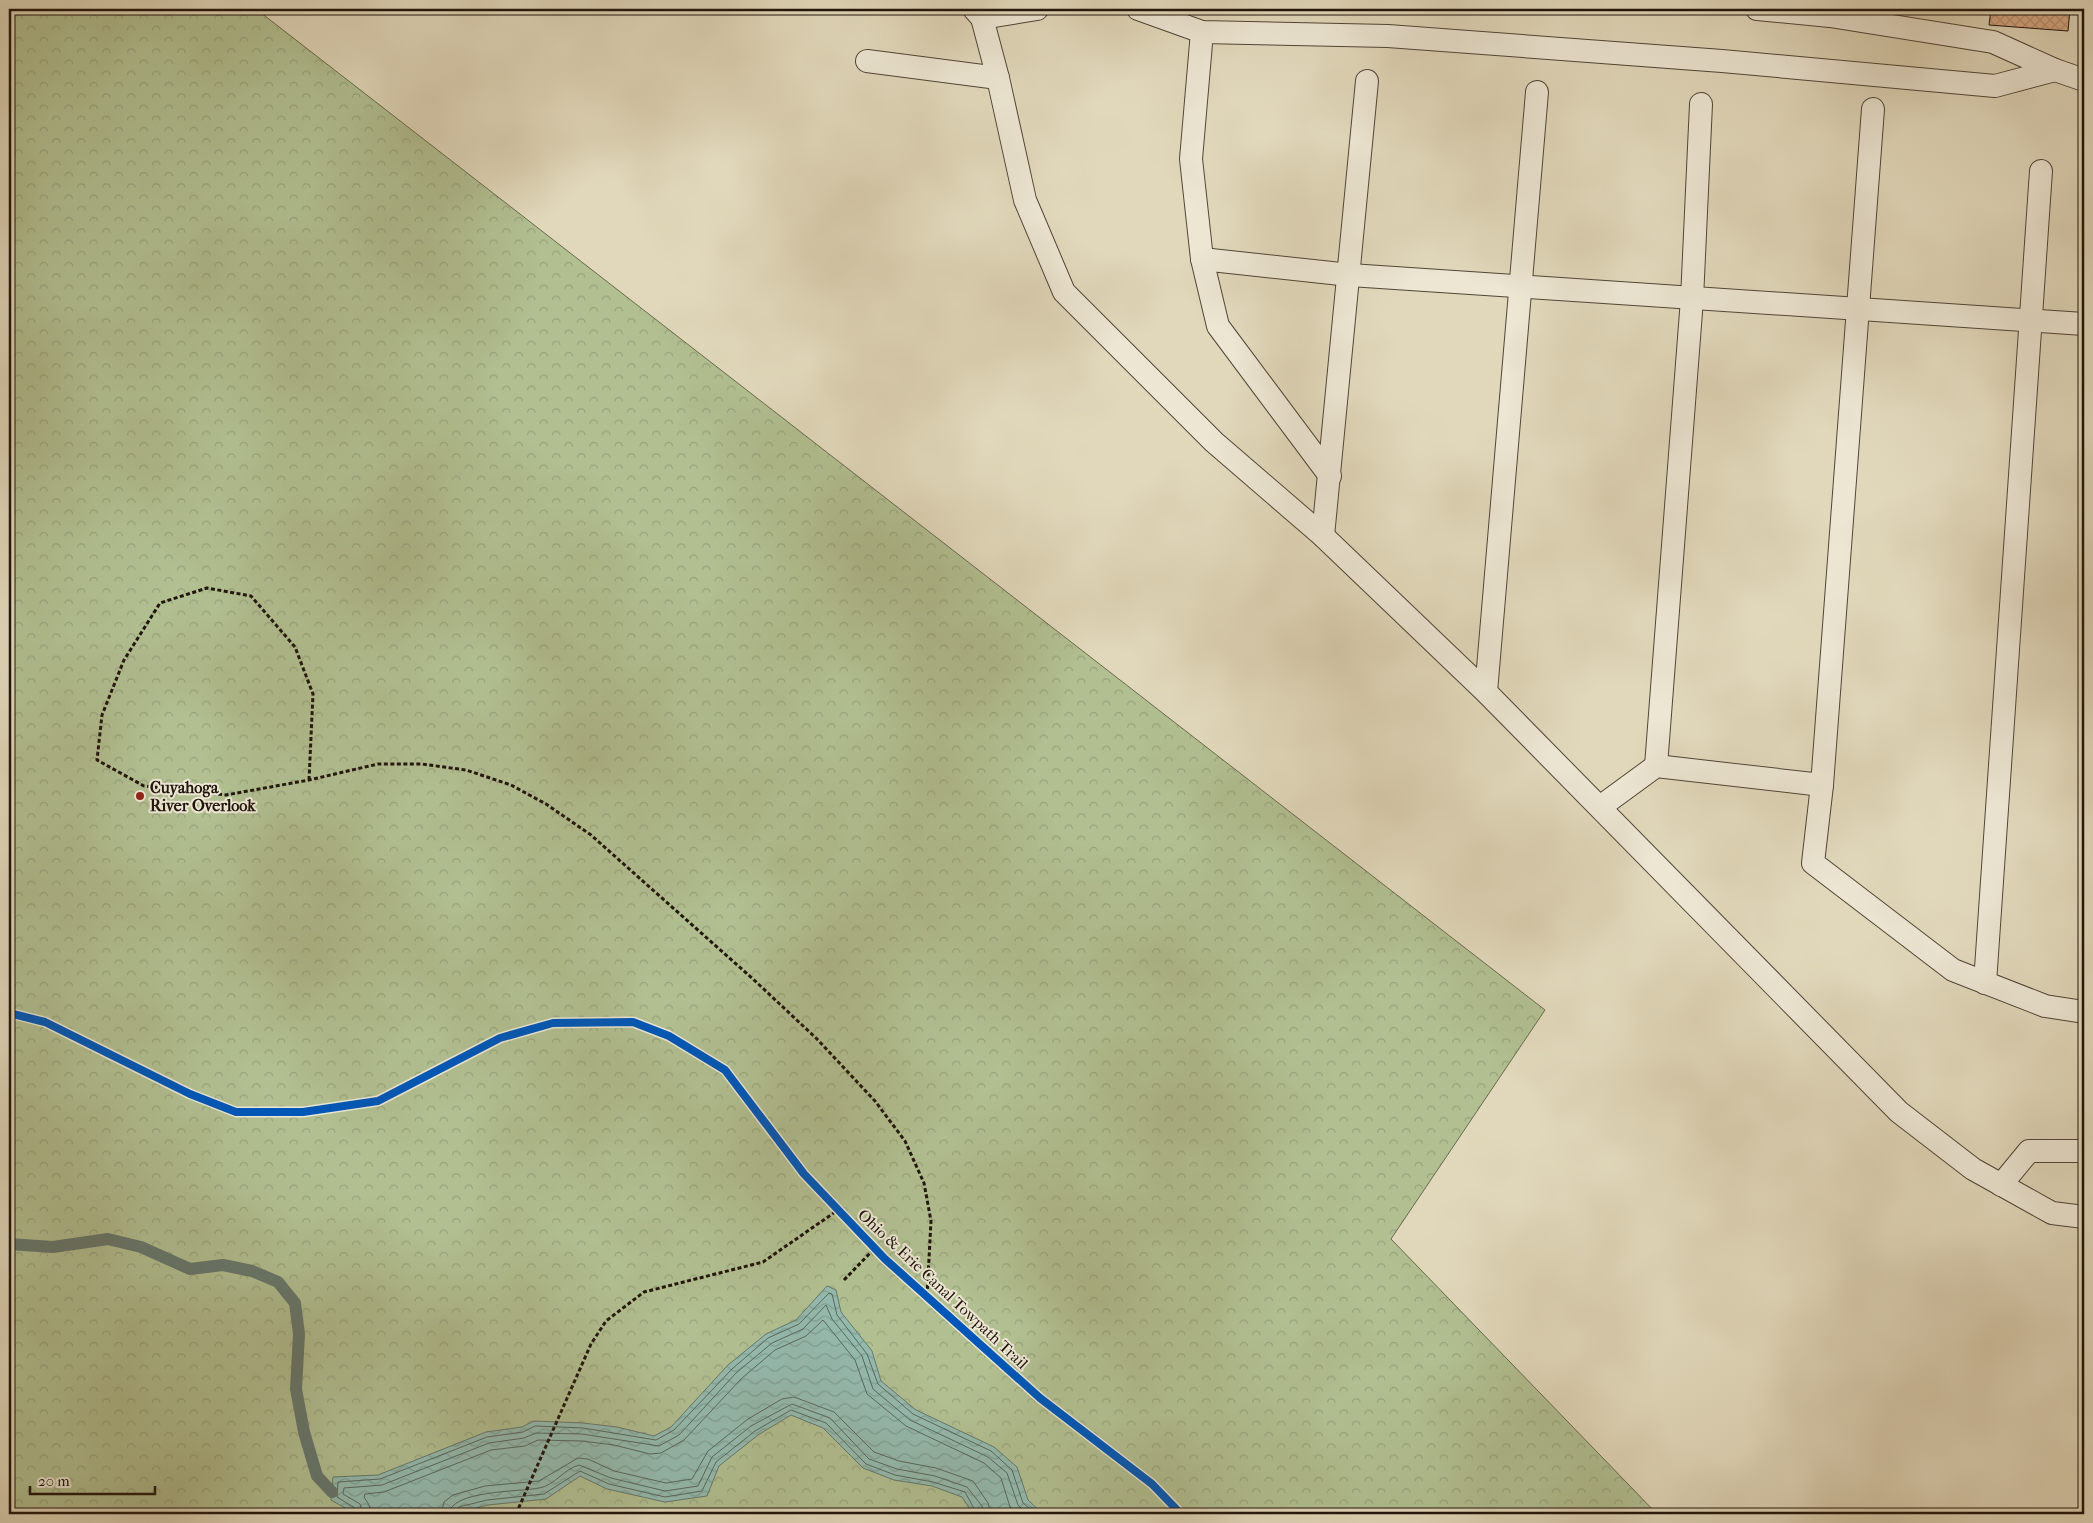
<svg xmlns="http://www.w3.org/2000/svg" width="2093" height="1523" font-family="'IM FELL French Canon',serif">
<style>
.forest{fill:url(#forest-crowns);stroke:#686a4e}
.water{fill:url(#water-waves);stroke:#66786d}
.lines{fill:none;stroke-linecap:round;stroke-linejoin:round}
.shore{stroke:#5a685d;stroke-width:1}
.stream{stroke:#66786d;stroke-width:12}
.building{fill:url(#building-cross-hatch);stroke:#20150c}
.lane-casing{stroke:#504638;stroke-width:24}
.path{stroke:#20150c;stroke-width:3;stroke-dasharray:4 2.5;stroke-linecap:butt}
.lane{stroke:#ece6d3;stroke-width:22}
.cycleway-casing{stroke:#ece6d3;stroke-width:11}
.cycleway{stroke:#0057b8;stroke-width:8}
.poi-dot{fill:#8f2418;stroke:#ece6d3;stroke-width:2}
.labels{text-anchor:middle;dominant-baseline:central;stroke-width:4;stroke-linejoin:round;paint-order:stroke}
.poi-label{font-size:16px;font-weight:bold;fill:#20150c;stroke:#ece6d3;text-anchor:start}
.street-label{font-size:16px;fill:#20150c;stroke:#ece6d3}
</style>
<defs>
<pattern id="forest-crowns" width="20" height="18" patternUnits="userSpaceOnUse" patternTransform="scale(1.25)"><rect width="20" height="18" fill="#b1bf91"/><path d="M2 6a3 3 0 1 1 6 0M12 15a3 3 0 1 1 6 0" fill="none" stroke="#98a37c"/></pattern>
<pattern id="water-waves" width="16" height="10" patternUnits="userSpaceOnUse" patternTransform="scale(1.25)"><rect width="16" height="10" fill="#94baae"/><path d="M0 5q4-4 8 0t8 0" fill="none" stroke="#7f9f94"/></pattern>
<pattern id="building-cross-hatch" width="8" height="8" patternUnits="userSpaceOnUse" patternTransform="scale(1.25)"><rect width="8" height="8" fill="#d8a985"/><path d="M0 0l8 8M0 8l8-8" fill="none" stroke="#b99172"/></pattern>
</defs>
<rect width="100%" height="100%" fill="#e1d8bb"/>
<filter id="stains"><feTurbulence type="fractalNoise" baseFrequency=".004" numOctaves="4"/><feColorMatrix values="0 0 0 0 .2 0 0 0 0 .09 0 0 0 0 .02 0 0 0 .5 -.17"/></filter>
<radialGradient id="worn" r=".72"><stop offset=".6" stop-color="#630" stop-opacity="0"/><stop offset="1" stop-color="#630" stop-opacity=".3"/></radialGradient>
<!-- forest -->
<path class="forest" d="M9 9H256L1545 1010 1391 1239 1657 1514H9Z"/>
<!-- water -->
<path class="water" d="M827 1286 836 1290 841 1312 872 1351 881 1381 916 1410 994 1447 1017 1467 1028 1500 1043 1514H973L962 1497 932 1486 894 1480 863 1468 823 1428 791 1415 758 1435 719 1466 707 1496 665 1502 607 1489 580 1476 546 1499 488 1505 452 1514H356L331 1500 333 1477 378 1475 486 1432 522 1427 534 1421 583 1423 617 1427 654 1436 671 1427 728 1365 766 1334 796 1320Z"/>
<g class="lines">
<!-- shore -->
<g class="shore">
<path d="M357 1514 355 1508 337 1497 338 1482 380 1479 487 1437 523 1432 535 1426 583 1428 656 1440 674 1430 732 1369 768 1338 799 1324 829 1293 832 1294 837 1315 867 1354 878 1384 913 1414 991 1451 1012 1470 1023 1503 1036 1514"/>
<path d="M363 1514 360 1504 343 1494 344 1488 382 1485 489 1443 524 1438 536 1433 582 1434 659 1446 679 1435 736 1373 772 1343 803 1329 826 1305 832 1319 862 1356 873 1389 910 1420 988 1457 1007 1473 1018 1505 1027 1514"/>
<path d="M371 1514 369 1505 364 1497 365 1494 384 1492 491 1450 525 1446 538 1440 582 1441 614 1445 650 1454 661 1453 684 1440 741 1379 775 1350 806 1336 823 1320 855 1360 867 1394 906 1426 984 1463 1001 1478 1010 1507 1015 1514"/>
<path d="M441 1514 444 1502 453 1495 485 1486 539 1481 578 1458 588 1459 614 1471 666 1483 692 1479 708 1451 748 1419 782 1399 794 1397 834 1412 874 1452 899 1461 936 1468 973 1481 988 1503 991 1514"/>
<path d="M449 1514C450 1490 520 1492 539 1488 554 1486 564 1469 579 1465L611 1478 665 1491 698 1486 712 1457 751 1426 792 1404 830 1418 869 1459 897 1469 935 1476 967 1487 982 1506 983 1514"/>
<path d="M455 1514 459 1507 487 1500 544 1494 580 1471 609 1484 665 1497 702 1491 716 1462 755 1431 791 1410 826 1423 866 1464 895 1475 933 1482 965 1492 977 1514"/>
</g>
<!-- stream -->
<path class="stream" d="M9 1244 53 1247 108 1239 141 1247 190 1269 223 1265 252 1271 278 1282 295 1303 299 1334 296 1389 304 1432 317 1476 332 1492"/>
</g>
<!-- building -->
<path class="building" d="M1991 9H2070L2068 31 1989 25Z"/>
<g class="lines">
<!-- lane casing -->
<g class="lane-casing">
<g id="lane">
<path d="M974 9 982 18 998 78 1025 200 1064 292 1214 442 1323 536 1486 692 1899 1112 1973 1169 2052 1213 2084 1217"/>
<path d="M1138 9 1202 32 1388 36 1722 61 1995 86 2055 70"/>
<path d="M1757 9 1830 16 1993 42 2055 70 2084 80"/>
<path d="M982 18 1037 9"/>
<path d="M1202 32 1191 159 1202 259"/>
<path d="M867 61 998 78"/>
<path d="M1330 476 1218 326 1202 259 1350 275 2084 324"/>
<path d="M1323 536 1367 81"/>
<path d="M1486 692 1537 92"/>
<path d="M1656 766 1692 299 1701 104"/>
<path d="M1822 785 1873 109"/>
<path d="M1600 807 1656 766 1822 785 1813 863 1953 970 2045 1006 2084 1012"/>
<path d="M1985 983 2041 171"/>
<path d="M2001 1185 2029 1151H2084"/>
</g>
</g>
<!-- path -->
<g class="path">
<path d="M309 780 313 694 295 647 251 596 207 588 160 603 124 660 102 715 97 760 144 786 226 795 309 780 378 764H422L466 770 511 785 546 804 591 835 753 979 817 1039 875 1101 905 1141 924 1183 931 1221 927 1296"/>
<path d="M844 1280 875 1248"/>
<path d="M516 1514 591 1344 606 1321 644 1292 763 1262 838 1210"/>
</g>
<!-- lane -->
<use href="#lane" class="lane"/>
<!-- cycleway casing -->
<g class="cycleway-casing">
<path id="cycleway" d="M9 1013 45 1022 190 1094 236 1112H303L378 1101 500 1038 553 1023 633 1022 669 1036 725 1070 804 1174 885 1259 1040 1398 1152 1484 1181 1514"/>
</g>
<!-- cycleway -->
<use href="#cycleway" class="cycleway"/>
</g>
<!-- markers -->
<circle class="poi-dot" cx="140" cy="796" r="5"/>
<g class="labels">
<!-- poi labels -->
<g class="poi-label">
<text x="150" y="787">Cuyahoga<tspan x="150" dy="18">River Overlook</tspan></text>
</g>
<!-- street labels -->
<g class="street-label">
<text transform="translate(943 1289) rotate(43)">Ohio &amp; Erie Canal Towpath Trail</text>
</g>
</g>
<!-- margin -->
<rect width="2093" height="1523" fill="none" stroke="#e1d8bb" stroke-width="30"/>
<rect x="10" y="10" width="2073" height="1503" fill="none" stroke="#20150c" stroke-width="2.5"/>
<rect x="15" y="15" width="2063" height="1493" fill="none" stroke="#20150c"/>
<!-- scale -->
<path d="M30 1486v8h125v-8" fill="none" stroke="#20150c" stroke-width="2.5"/>
<text x="38" y="1486" font-size="15" fill="#20150c" stroke="#ece6d3" stroke-width="4" paint-order="stroke">20 m</text>
<rect width="100%" height="100%" filter="url(#stains)"/>
<rect width="100%" height="100%" fill="url(#worn)"/>
</svg>
